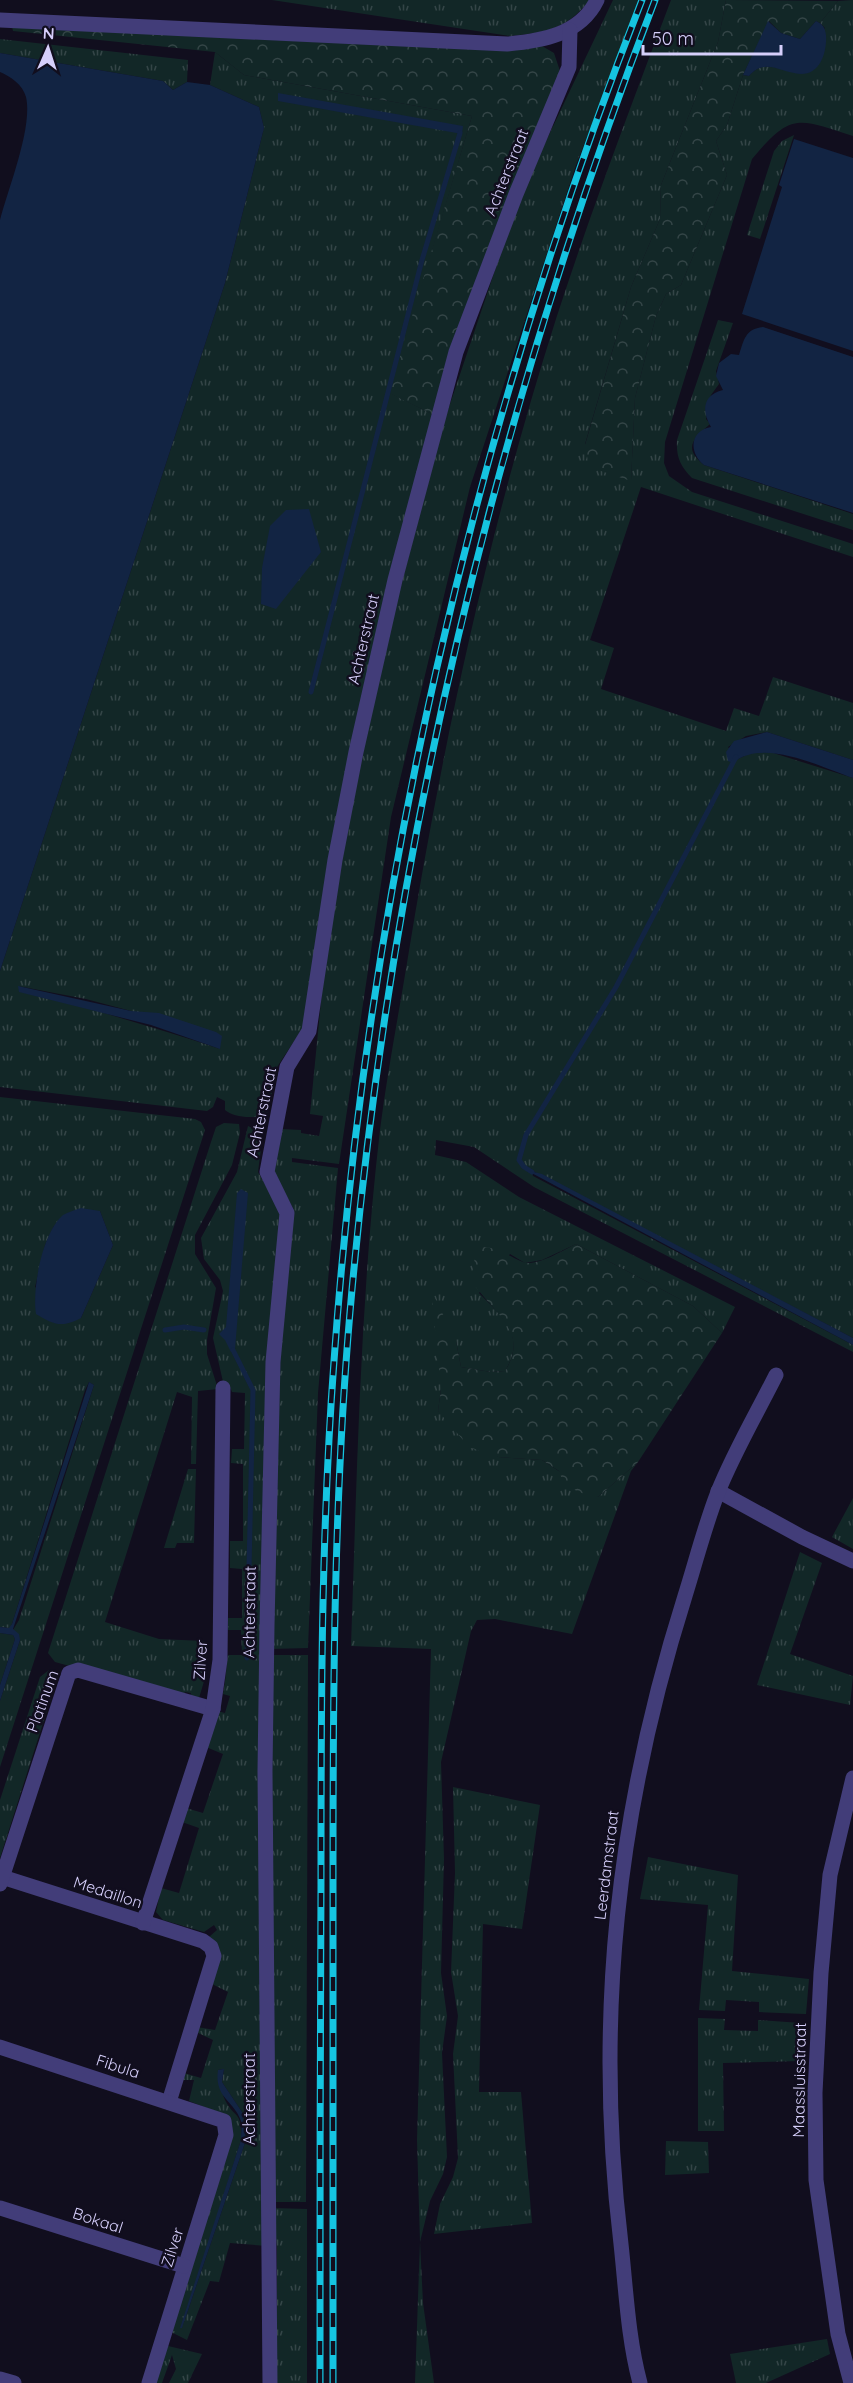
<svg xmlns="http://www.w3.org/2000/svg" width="853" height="2383" font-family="Quicksand,sans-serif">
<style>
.grass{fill:url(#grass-tufts);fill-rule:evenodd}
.forest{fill:url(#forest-crowns)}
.water{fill:#122443}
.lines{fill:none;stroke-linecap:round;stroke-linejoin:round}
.stream{stroke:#122443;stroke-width:5}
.minor{stroke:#423d79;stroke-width:15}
.rail-casing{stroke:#15c4e1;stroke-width:7}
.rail{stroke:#110e1e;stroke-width:4.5;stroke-dasharray:14;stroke-linecap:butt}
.labels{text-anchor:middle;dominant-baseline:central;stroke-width:5;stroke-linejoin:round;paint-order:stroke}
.street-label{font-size:16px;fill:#d6cffb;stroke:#110e1e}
</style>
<defs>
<pattern id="grass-tufts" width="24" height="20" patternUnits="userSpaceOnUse" patternTransform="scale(1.5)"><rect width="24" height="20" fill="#122727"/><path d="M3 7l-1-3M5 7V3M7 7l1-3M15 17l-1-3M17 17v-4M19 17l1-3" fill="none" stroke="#344547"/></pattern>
<pattern id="forest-crowns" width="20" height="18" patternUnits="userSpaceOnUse" patternTransform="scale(1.5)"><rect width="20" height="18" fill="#122727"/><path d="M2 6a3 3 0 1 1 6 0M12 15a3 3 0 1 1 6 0" fill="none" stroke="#344547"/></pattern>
</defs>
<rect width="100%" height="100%" fill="#110e1e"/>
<!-- grass -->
<g class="grass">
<path d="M272 0H590C565 30 548 32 510 36Z"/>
<path d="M613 0H640L576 165 470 487 391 817 339 1164 292 1158V1162L338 1168 318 1393 308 1648 270 1649 276 1392 293 1208 273 1171 281 1129 301 1130V1133L319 1136 323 1116 310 1114 329 920 384 649 446 416 520 196Z"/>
<path d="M671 0H726L718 42 661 185 660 219 631 287 585 444 631 480 635 398 656 316 666 294 681 285 727 175 716 141 727 125 743 75 749 76C760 63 769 66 784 69L825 28 820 23 838 1 853 0V136C798 118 791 112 752 159L665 442 664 463 669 476 692 492 853 544V557L641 487 590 640 614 648 601 689 726 731 734 708 759 716 773 677 853 703V760L767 732 746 736 728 747 738 759 755 751 770 752 853 778V1338L531 1170 533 1176 853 1345V1352L534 1187 474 1147 436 1140 435 1155 466 1162 519 1197 735 1307 722 1333 693 1306 576 1244 542 1260 525 1263 510 1254 479 1293C503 1318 527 1336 505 1371L491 1372 461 1367 456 1341 441 1389 438 1411 498 1457 542 1460 598 1497 638 1462 631 1471 572 1634 495 1619 477 1620 471 1631 441 1762 444 1859 441 1973 447 2016 442 2053 447 2157 443 2174 430 2201 420 2242 423 2303 434 2383H415L420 2242 417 2140 431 1649 351 1646C357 1474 360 1301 380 1130 387 1074 398 1018 407 963 442 746 489 529 556 319 591 211 631 106 671 0Z"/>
<path d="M0 39 188 60 187 82 173 90 163 81 0 53Z"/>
<path d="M215 52 244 75 472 116 390 393 436 416 408 515 306 1023 277 1067 268 1112C259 1120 234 1118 225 1110V1101L217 1097 213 1107 207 1111 0 1087V971L225 283 264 128 259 107 210 85ZM18 986 86 999 131 1011 220 1049C153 1026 85 1009 18 986Z"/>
<path d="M794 135 760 239 747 235 774 151 782 141Z"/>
<path d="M718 320 733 323 716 371 719 384 711 395 706 419 710 424C694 438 682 448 704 465L853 514V530L692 478C680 466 676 456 677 440Z"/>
<path d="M0 1097 195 1119 201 1122 205 1130 0 1767V1701L20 1640 13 1630 19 1620 94 1385 89 1382 85 1390 12 1624 10 1628 0 1627ZM100 1211 113 1245 81 1318 35 1287 45 1245 54 1226Z"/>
<path d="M224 1123 239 1124 240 1133 232 1165 195 1235V1254L216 1288 207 1340V1354L218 1389 198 1391 196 1464H191L192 1397 177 1392 105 1622 159 1639 204 1641 207 1646 205 1678 199 1698 189 1699 191 1693 185 1692 183 1697 55 1662 48 1653 211 1142 216 1127Z"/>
<path d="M248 1126 263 1133 258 1172 283 1215 272 1330 267 2246 230 2243 219 2282 210 2281 187 2340 171 2332 225 2115 189 2101 194 2080H181L184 2073 201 2078 213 2040 196 2032 197 2027 215 2030 228 1992 212 1984 209 1937 217 1930 214 1925 204 1932 163 1920 156 1912 161 1888 179 1893 199 1828 182 1822 186 1808 203 1813 223 1754 206 1747 217 1711 225 1713 230 1696 223 1694C226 1680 226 1668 228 1655H242L241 1630H228V1618H242V1569L230 1568V1541H243V1464L231 1463 232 1449H244L245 1393 232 1392 230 1387 224 1386 213 1338 223 1291 220 1280 204 1259 201 1238 237 1172ZM224 2069 222 2082 242 2112 246 2140 182 2328 241 2140C242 2109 235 2120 225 2100 221 2092 220 2079 218 2070Z"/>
<path d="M188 1469H196L194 1543H177L175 1548H164Z"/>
<path d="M853 1498V1549L832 1537Z"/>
<path d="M800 1552 822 1563 790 1654 853 1676 850 1705 757 1685Z"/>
<path d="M0 1633 13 1635 15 1639 0 1685Z"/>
<path d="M270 1655H308L306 2202H272Z"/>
<path d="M49 1670 58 1676 0 1858V1800L40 1677Z"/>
<path d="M453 1787 540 1805 522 1929 483 1924 479 2092H521L532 2223 434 2234 440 2204 453 2177 458 2158 453 2054 458 2016 451 1972 455 1873Z"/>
<path d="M648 1857 738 1875 732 1971 809 1979 806 2014 759 2012V2002L726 2000 725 2011 699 2010 708 1905 640 1899Z"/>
<path d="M698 2018 725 2019 724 2030 758 2031V2020L801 2023V2061L723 2063 724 2131H698Z"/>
<path d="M666 2141 708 2142 709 2173 665 2175Z"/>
<path d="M272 2208 307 2209V2383H277V2248Z"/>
<path d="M827 2339 830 2354 766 2383H736L730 2354Z"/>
<path d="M168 2346 202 2354 188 2383H169L176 2369 172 2355 162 2383H154Z"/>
</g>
<!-- forest -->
<g class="forest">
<path d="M726 0 838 1 820 23 816 21 800 39 781 33 769 21 743 75 727 125 716 141 727 175 681 285 666 294 656 316 635 398 631 481 589 467 585 445 631 287 660 219 661 185 718 42Z"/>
<path d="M12 26 542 46 554 53 561 74 436 416 389 393 472 116 244 75 215 52 13 31Z"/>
<path d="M576 1244 693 1306 722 1333 638 1462 598 1497 578 1492 563 1482 559 1471 542 1460 498 1457 470 1448 438 1411 441 1389 431 1290 456 1341 461 1367 491 1372 505 1371C531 1331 491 1312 471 1280L475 1257 483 1247C500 1248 508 1256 523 1262 537 1267 563 1250 576 1244Z"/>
</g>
<!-- water -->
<g class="water">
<path d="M768 21 781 33 800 39 816 21C823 24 825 28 826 35 827 51 821 74 801 74 781 73 765 57 749 76L743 75Z"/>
<path d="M0 53 163 81 173 90 187 82 210 85 259 107 264 128 225 283 0 971V220C8 189 33 127 26 97 23 85 10 76 0 72Z"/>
<path d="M278 93 463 126 462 134 278 101Z"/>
<path d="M794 139 853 158V351L742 314 782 187 779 185Z"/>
<path d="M763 327 853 357V513L704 465C689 453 689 431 711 427 701 410 703 395 723 390L716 376 719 363 731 354 739 355C744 340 745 329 763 327Z"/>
<path d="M309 509 321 552 276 609 261 604 262 568 270 526 286 510Z"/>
<path d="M767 732 853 760V778C820 767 763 737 733 763L728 761 726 752 734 741Z"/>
<path d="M18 986 131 1011 159 1013 216 1032 222 1036 220 1049 151 1025 19 992Z"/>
<path d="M526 1170 542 1174 853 1338V1345Z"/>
<path d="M241 1189 248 1193 235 1349 231 1352 225 1340 219 1334 226 1327 237 1193Z"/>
<path d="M81 1208 100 1211 113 1245 81 1318C62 1328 54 1325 36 1314 32 1289 42 1233 63 1215 68 1212 75 1210 81 1208Z"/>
<path d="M89 1382 94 1385 13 1629 19 1634 20 1640 0 1701V1685L15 1639 13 1635 0 1633V1627L9 1628 12 1624Z"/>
<path d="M224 2069 222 2082 242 2112 246 2140 182 2328H180L241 2140C241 2134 242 2127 241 2121 234 2100 214 2098 218 2070Z"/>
</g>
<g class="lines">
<!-- stream -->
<g class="stream">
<path d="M311 692 422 260 460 133"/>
<path d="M532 1172 524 1167 519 1160 526 1135 616 987 736 757"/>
<path d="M165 1330 184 1327 204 1330"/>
<path d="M233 1350 253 1390 247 1658"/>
</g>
<!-- minor -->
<g class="minor">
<path d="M0 20 507 44C541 41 580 35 597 0"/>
<path d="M718 1491 802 1537 853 1561"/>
<path d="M2 1877 203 1941 211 1947 214 1956 169 2102"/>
<path d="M0 1884 69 1673 78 1670 213 1709"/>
<path d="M143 1923 213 1709 220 1660 223 1388"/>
<path d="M0 2047 224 2121 226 2135 149 2383"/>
<path d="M0 2208 184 2266"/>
<path d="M0 2379 14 2383"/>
<path d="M270 2383 265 1771 267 1626 273 1362 287 1213 267 1172 287 1067 309 1031 335 860 356 752 395 580 456 352 516 194 569 67 570 30"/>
<path d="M640 2383C628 2338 626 2290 621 2244 594 2019 617 1811 685 1596 696 1561 705 1525 718 1492 734 1452 757 1413 776 1375"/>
<path d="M851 2383 838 2334 816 2180 815 2093 821 1973 830 1875 853 1778"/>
</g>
<!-- rail casing -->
<g class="rail-casing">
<g id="rail">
<path d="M320 2383C320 2217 320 2050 321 1884 321 1709 321 1535 334 1361 367 896 472 433 642 0"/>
<path d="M333 2383C333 2213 333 2042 333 1872 333 1685 334 1498 350 1312 389 862 493 421 655 0"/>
</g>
</g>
<!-- rail -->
<use href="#rail" class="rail"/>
</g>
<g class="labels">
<!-- street labels -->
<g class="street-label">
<text transform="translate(506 172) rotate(-68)">Achterstraat</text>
<text transform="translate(363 639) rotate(-77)">Achterstraat</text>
<text transform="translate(261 1112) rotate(-78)">Achterstraat</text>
<text transform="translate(249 1612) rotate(-89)">Achterstraat</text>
<text transform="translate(200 1660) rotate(-86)">Zilver</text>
<text transform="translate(42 1701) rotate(-70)">Platinum</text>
<text transform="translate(606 1865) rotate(-83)">Leerdamstraat</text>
<text transform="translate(108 1892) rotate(18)">Medaillon</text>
<text transform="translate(118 2066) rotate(18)">Fibula</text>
<text transform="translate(799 2080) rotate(-89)">Maassluisstraat</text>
<text transform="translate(249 2099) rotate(-90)">Achterstraat</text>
<text transform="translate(98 2220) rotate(18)">Bokaal</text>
<text transform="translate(172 2247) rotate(-72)">Zilver</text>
</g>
</g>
<!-- north arrow -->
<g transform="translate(48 48) rotate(3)" stroke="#110e1e" stroke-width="4.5" paint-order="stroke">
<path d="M0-4.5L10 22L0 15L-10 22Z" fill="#d6cffb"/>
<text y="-9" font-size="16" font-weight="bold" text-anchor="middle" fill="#d6cffb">N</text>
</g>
<!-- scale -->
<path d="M643 45v9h138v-9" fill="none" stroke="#d6cffb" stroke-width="3"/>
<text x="652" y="45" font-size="18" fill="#d6cffb" stroke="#110e1e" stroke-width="4.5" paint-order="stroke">50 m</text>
</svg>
